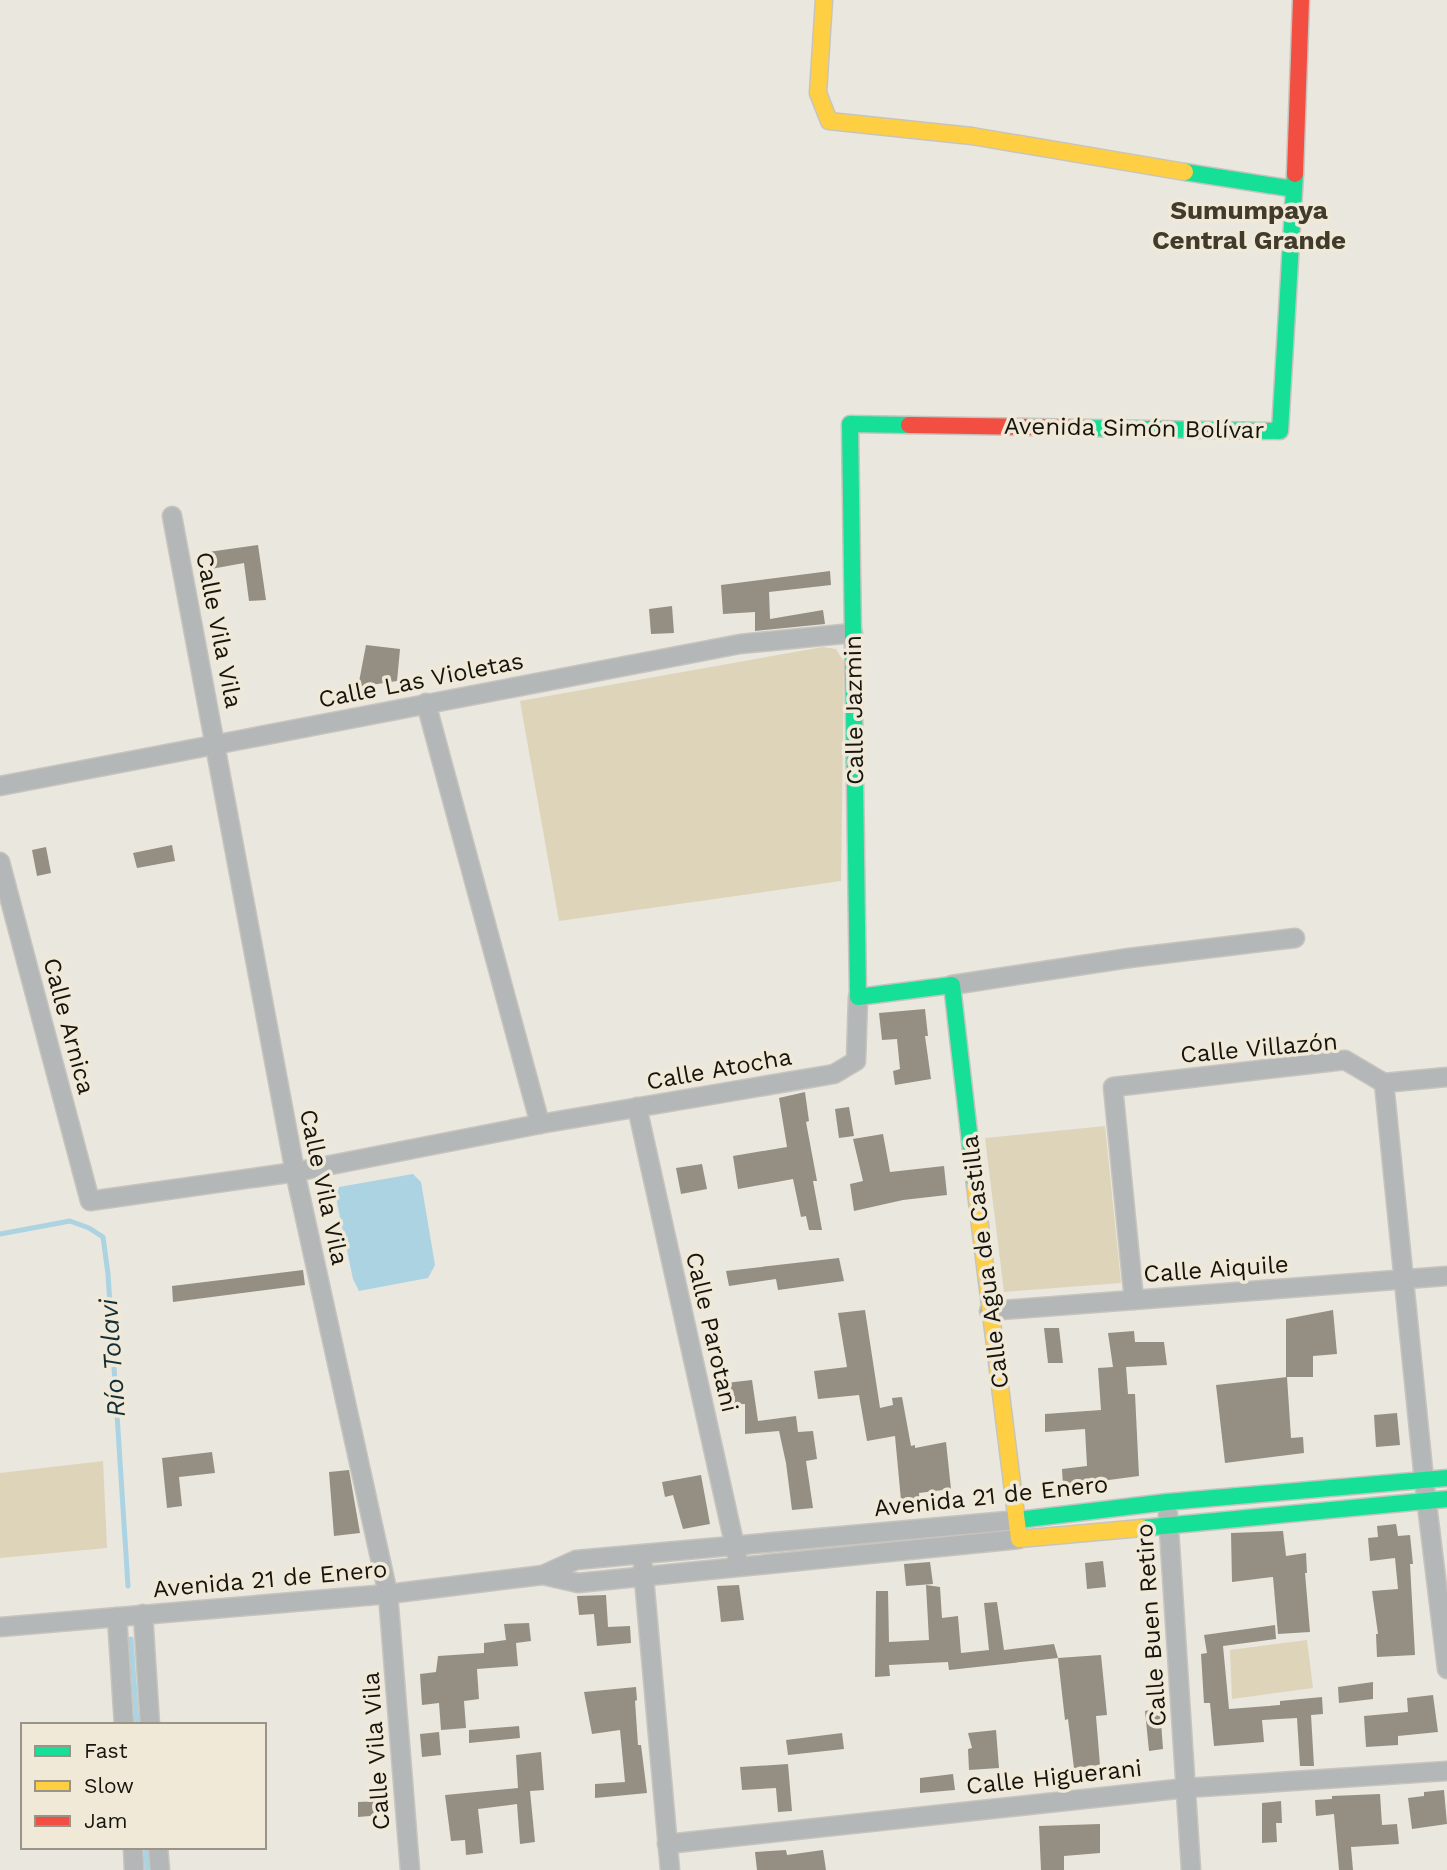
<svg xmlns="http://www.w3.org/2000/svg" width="1447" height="1870" font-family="'Work Sans',sans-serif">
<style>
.green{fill:#ded4b9}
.water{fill:#abd3e2}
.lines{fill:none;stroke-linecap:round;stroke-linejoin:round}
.stream{stroke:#abd3e2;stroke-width:5}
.building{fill:#948f82}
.street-casing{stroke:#c7c4be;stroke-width:21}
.fast-casing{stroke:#c7c4be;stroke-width:19}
.slow-casing{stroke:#c7c4be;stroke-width:19}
.jam-casing{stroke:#c7c4be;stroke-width:19}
.street{stroke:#b4b7b7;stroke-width:18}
.fast{stroke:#16e098;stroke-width:16}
.slow{stroke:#ffcf43;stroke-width:16}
.jam{stroke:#f24e42;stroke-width:16}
.labels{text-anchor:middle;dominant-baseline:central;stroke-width:7;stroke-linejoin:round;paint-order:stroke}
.street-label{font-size:24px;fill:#16140e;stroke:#f0e9d8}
.neighbourhood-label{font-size:26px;font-weight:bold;fill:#413b2d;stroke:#f0e9d8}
.water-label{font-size:26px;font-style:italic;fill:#112e39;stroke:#f0e9d8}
</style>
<rect width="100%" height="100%" fill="#eae7de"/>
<!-- green -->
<g class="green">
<path d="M823 647 836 649 844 662 841 881 559 921 520 701Z"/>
<path d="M1105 1126 1121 1283 1004 1292 985 1138Z"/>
<path d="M103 1461 107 1548 0 1558V1473Z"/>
<path d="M1307 1640 1313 1688 1232 1699 1230 1650Z"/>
</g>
<!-- water -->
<path class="water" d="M413 1174 421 1182 435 1265 428 1278 359 1291 353 1279 336 1198 339 1187Z"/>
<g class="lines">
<!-- stream -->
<g class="stream">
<path d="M0 1234 70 1221 89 1228 103 1237 108 1274 128 1586"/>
<path d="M131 1639 137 1725"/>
<path d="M146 1847 147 1870"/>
</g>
</g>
<!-- building -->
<g class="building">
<path d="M258 545 266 600 249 601 244 563 211 569 208 552Z"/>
<path d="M830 571 831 585 769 592 770 619 823 610 825 624 755 631V612L723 614 721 585Z"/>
<path d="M672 606 674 633 651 634 649 609Z"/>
<path d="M366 645 400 649 397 681 358 687Z"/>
<path d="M172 845 175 861 137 868 133 853Z"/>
<path d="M46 847 51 873 37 876 32 850Z"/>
<path d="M925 1009 928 1036H925L931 1079 895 1085 893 1071 900 1069 897 1039 882 1040 879 1013Z"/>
<path d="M805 1092 809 1121 806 1122 817 1181H813L822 1230H809L806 1216 801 1217 793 1179 738 1189 733 1156 787 1147 779 1098Z"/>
<path d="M849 1107 854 1136 839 1138 835 1109Z"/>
<path d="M883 1134 890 1172 944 1166 947 1195 903 1200 854 1211 850 1184 863 1181 853 1139Z"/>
<path d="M702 1164 707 1189 681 1194 676 1168Z"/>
<path d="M839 1258 844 1281 778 1290 776 1279 729 1286 726 1271Z"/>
<path d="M303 1270 305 1285 173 1302 172 1286Z"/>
<path d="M865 1310 880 1408 893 1405 892 1398 902 1397 911 1446 915 1445V1448L946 1442 951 1489 919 1493 920 1508 902 1511 895 1436 867 1441 859 1395 818 1399 814 1371 847 1367 838 1313Z"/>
<path d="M1333 1310 1337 1354 1313 1356V1377H1286V1319Z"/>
<path d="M1044 1328H1059L1063 1363H1048Z"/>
<path d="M1134 1331 1135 1342H1164L1167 1365 1126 1367 1128 1394H1135L1139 1476 1063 1486 1062 1469 1087 1466 1085 1429 1045 1432V1414L1101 1410 1098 1368 1113 1367 1108 1333Z"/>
<path d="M1287 1377 1291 1438 1303 1437 1304 1453 1225 1463 1216 1385Z"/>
<path d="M752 1380 758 1421 796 1416 798 1432 813 1431 817 1459 806 1461 813 1508 792 1510 786 1463 779 1431 745 1434V1404L729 1405 725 1383Z"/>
<path d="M1397 1413 1400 1445 1376 1447 1374 1415Z"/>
<path d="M212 1452 215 1473 179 1477 182 1506 167 1508 162 1458Z"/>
<path d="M349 1470 360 1533 334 1536 329 1472Z"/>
<path d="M701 1475 710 1524 683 1529 673 1495 665 1497 662 1482Z"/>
<path d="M1396 1524 1398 1536 1410 1535 1413 1564H1410L1415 1655 1377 1657 1376 1634H1378L1372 1591 1398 1589 1395 1558 1370 1561 1368 1538 1378 1537 1377 1526Z"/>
<path d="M1283 1531 1286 1556 1306 1553 1307 1573H1305L1310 1632 1278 1634 1273 1577 1232 1582 1231 1533Z"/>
<path d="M1103 1561 1106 1587 1087 1589 1085 1563Z"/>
<path d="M930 1562 933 1584 906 1586 904 1564Z"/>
<path d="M739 1585 744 1620 721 1622 717 1586Z"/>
<path d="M926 1585 940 1587 942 1618 958 1616 961 1653 989 1650 984 1603 997 1602 1004 1650 1054 1644 1058 1658 949 1670 948 1662 889 1665 890 1676 875 1677 876 1591H888L889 1642 929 1640Z"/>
<path d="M606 1595 608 1627 630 1626 631 1643 597 1646 594 1614 579 1615 577 1596Z"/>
<path d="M529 1623 531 1641 516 1643 518 1666 477 1669 479 1699 464 1701 466 1728 441 1730 439 1703 422 1705 420 1674 436 1672 438 1656 484 1653V1643L506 1640 504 1624Z"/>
<path d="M1275 1625 1276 1639 1223 1646 1229 1709 1280 1705V1701L1322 1697 1323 1714 1311 1715 1314 1766H1300L1297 1718 1262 1720 1264 1742 1214 1746 1210 1703H1204L1201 1654 1207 1653 1204 1635Z"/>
<path d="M1101 1655 1107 1715 1096 1716 1100 1765 1074 1768 1068 1719 1065 1720 1058 1658Z"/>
<path d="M1373 1682V1699L1339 1703 1338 1687Z"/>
<path d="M636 1687 637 1700 635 1701 638 1745H641L647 1793 595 1798V1784L625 1782 620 1730 592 1734 584 1692Z"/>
<path d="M1433 1695 1438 1732 1398 1736V1745L1366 1747 1364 1716 1408 1712 1407 1698Z"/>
<path d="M1160 1708 1163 1749 1149 1751 1145 1711Z"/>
<path d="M519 1726 520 1738 469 1743V1730Z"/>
<path d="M996 1730 999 1768 969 1770 968 1749 972 1748 968 1733Z"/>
<path d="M439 1732 441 1755 422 1757 420 1734Z"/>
<path d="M842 1733 844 1749 788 1755 786 1740Z"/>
<path d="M541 1752 544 1790 530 1791 535 1842 520 1844 517 1804 478 1809 483 1853 466 1855 465 1840 451 1841 445 1795 518 1788 516 1755Z"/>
<path d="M788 1764 792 1811 778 1812 776 1788 742 1790 740 1767Z"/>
<path d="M953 1774 955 1790 920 1793V1778Z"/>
<path d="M1444 1790 1447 1824 1412 1829 1408 1798 1424 1796V1792Z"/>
<path d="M1380 1794 1382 1825 1397 1824 1399 1844 1351 1847 1353 1870H1339L1334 1814 1316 1816 1315 1800 1332 1799V1796Z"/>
<path d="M381 1801 382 1815 358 1817V1802Z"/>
<path d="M1281 1801 1282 1823H1276L1277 1842 1262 1843V1803Z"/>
<path d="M1100 1824V1853L1064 1856V1870H1041L1039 1826Z"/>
<path d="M786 1850 787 1855 823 1850 826 1870H757L755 1852Z"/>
</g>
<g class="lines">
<!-- street casing -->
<g class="street-casing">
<g id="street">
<path d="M172 516 295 1172 388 1594 410 1870"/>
<path d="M426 703 540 1124"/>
<path d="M0 786 740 644 853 633"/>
<path d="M0 862 90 1201 295 1172 540 1124 834 1074 856 1061 858 997"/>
<path d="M952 985 1129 958 1295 938"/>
<path d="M1384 1083 1424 1480 1447 1669"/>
<path d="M637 1107 737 1556"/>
<path d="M1134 1300 1113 1087 1345 1060 1384 1083 1447 1077"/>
<path d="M989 1311 1447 1276"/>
<path d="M1168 1514 1191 1870"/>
<path d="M643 1567 670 1870"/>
<path d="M543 1575 576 1560 1018 1520"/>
<path d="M143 1614 150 1725"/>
<path d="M117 1617 124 1725"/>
<path d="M0 1627 388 1594 543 1575 578 1583 1019 1539"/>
<path d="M667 1844 1186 1788 1447 1771"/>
<path d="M133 1847 134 1870"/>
<path d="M158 1847 160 1870"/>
</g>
</g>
<!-- fast casing -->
<g class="fast-casing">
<g id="fast">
<path d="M1185 172 1294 189"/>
<path d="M909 425 850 424 858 997 952 985 975 1185"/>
<path d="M1086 428 1280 431 1295 174"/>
<path d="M1018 1520 1167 1502 1447 1478"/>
<path d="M1142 1528 1447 1499"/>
</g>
</g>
<!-- slow casing -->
<g class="slow-casing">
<g id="slow">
<path d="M824 0 818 93 829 121 972 136 1185 172"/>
<path d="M975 1185 1019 1539 1142 1528"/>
</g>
</g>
<!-- jam casing -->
<g class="jam-casing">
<g id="jam">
<path d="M1295 174 1301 0"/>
<path d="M909 425 1086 428"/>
</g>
</g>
<!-- street -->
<use href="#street" class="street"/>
<!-- fast -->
<use href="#fast" class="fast"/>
<!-- slow -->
<use href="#slow" class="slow"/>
<!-- jam -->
<use href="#jam" class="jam"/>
</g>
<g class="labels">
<!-- street labels -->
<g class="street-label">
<text transform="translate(1134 428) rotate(1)">Avenida Simón Bolívar</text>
<text transform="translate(219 630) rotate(79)">Calle Vila Vila</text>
<text transform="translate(421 680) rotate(-11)">Calle Las Violetas</text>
<text transform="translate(854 710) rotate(-91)">Calle Jazmin</text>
<text transform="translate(69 1026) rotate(75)">Calle Arnica</text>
<text transform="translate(1259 1048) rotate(-5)">Calle Villazón</text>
<text transform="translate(719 1069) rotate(-10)">Calle Atocha</text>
<text transform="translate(324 1187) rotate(78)">Calle Vila Vila</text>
<text transform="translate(985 1262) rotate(-97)">Calle Agua de Castilla</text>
<text transform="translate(1216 1269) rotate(-4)">Calle Aiquile</text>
<text transform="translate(712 1332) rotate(77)">Calle Parotani</text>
<text transform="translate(991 1496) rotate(-6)">Avenida 21 de Enero</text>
<text transform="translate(270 1579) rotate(-5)">Avenida 21 de Enero</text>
<text transform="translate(1151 1625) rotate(-94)">Calle Buen Retiro</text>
<text transform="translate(376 1751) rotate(-94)">Calle Vila Vila</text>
<text transform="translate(1054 1777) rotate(-6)">Calle Higuerani</text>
</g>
<!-- neighbourhood labels -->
<g class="neighbourhood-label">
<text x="1249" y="210">Sumumpaya<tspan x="1249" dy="30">Central Grande</tspan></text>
</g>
<!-- water labels -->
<g class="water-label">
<text transform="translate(112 1358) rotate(-94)">Río Tolavi</text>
</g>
</g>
<!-- legend -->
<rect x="21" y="1723" width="245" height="126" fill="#f0e9d8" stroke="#999487" stroke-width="2"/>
<rect x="35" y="1746" width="35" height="10" fill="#16e098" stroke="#999487" stroke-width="2"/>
<text x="84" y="1758" font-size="21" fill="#16140e">Fast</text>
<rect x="35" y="1781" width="35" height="10" fill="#ffcf43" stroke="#999487" stroke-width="2"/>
<text x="84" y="1793" font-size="21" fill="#16140e">Slow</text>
<rect x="35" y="1816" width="35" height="10" fill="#f24e42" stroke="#999487" stroke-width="2"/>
<text x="84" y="1828" font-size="21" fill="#16140e">Jam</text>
</svg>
